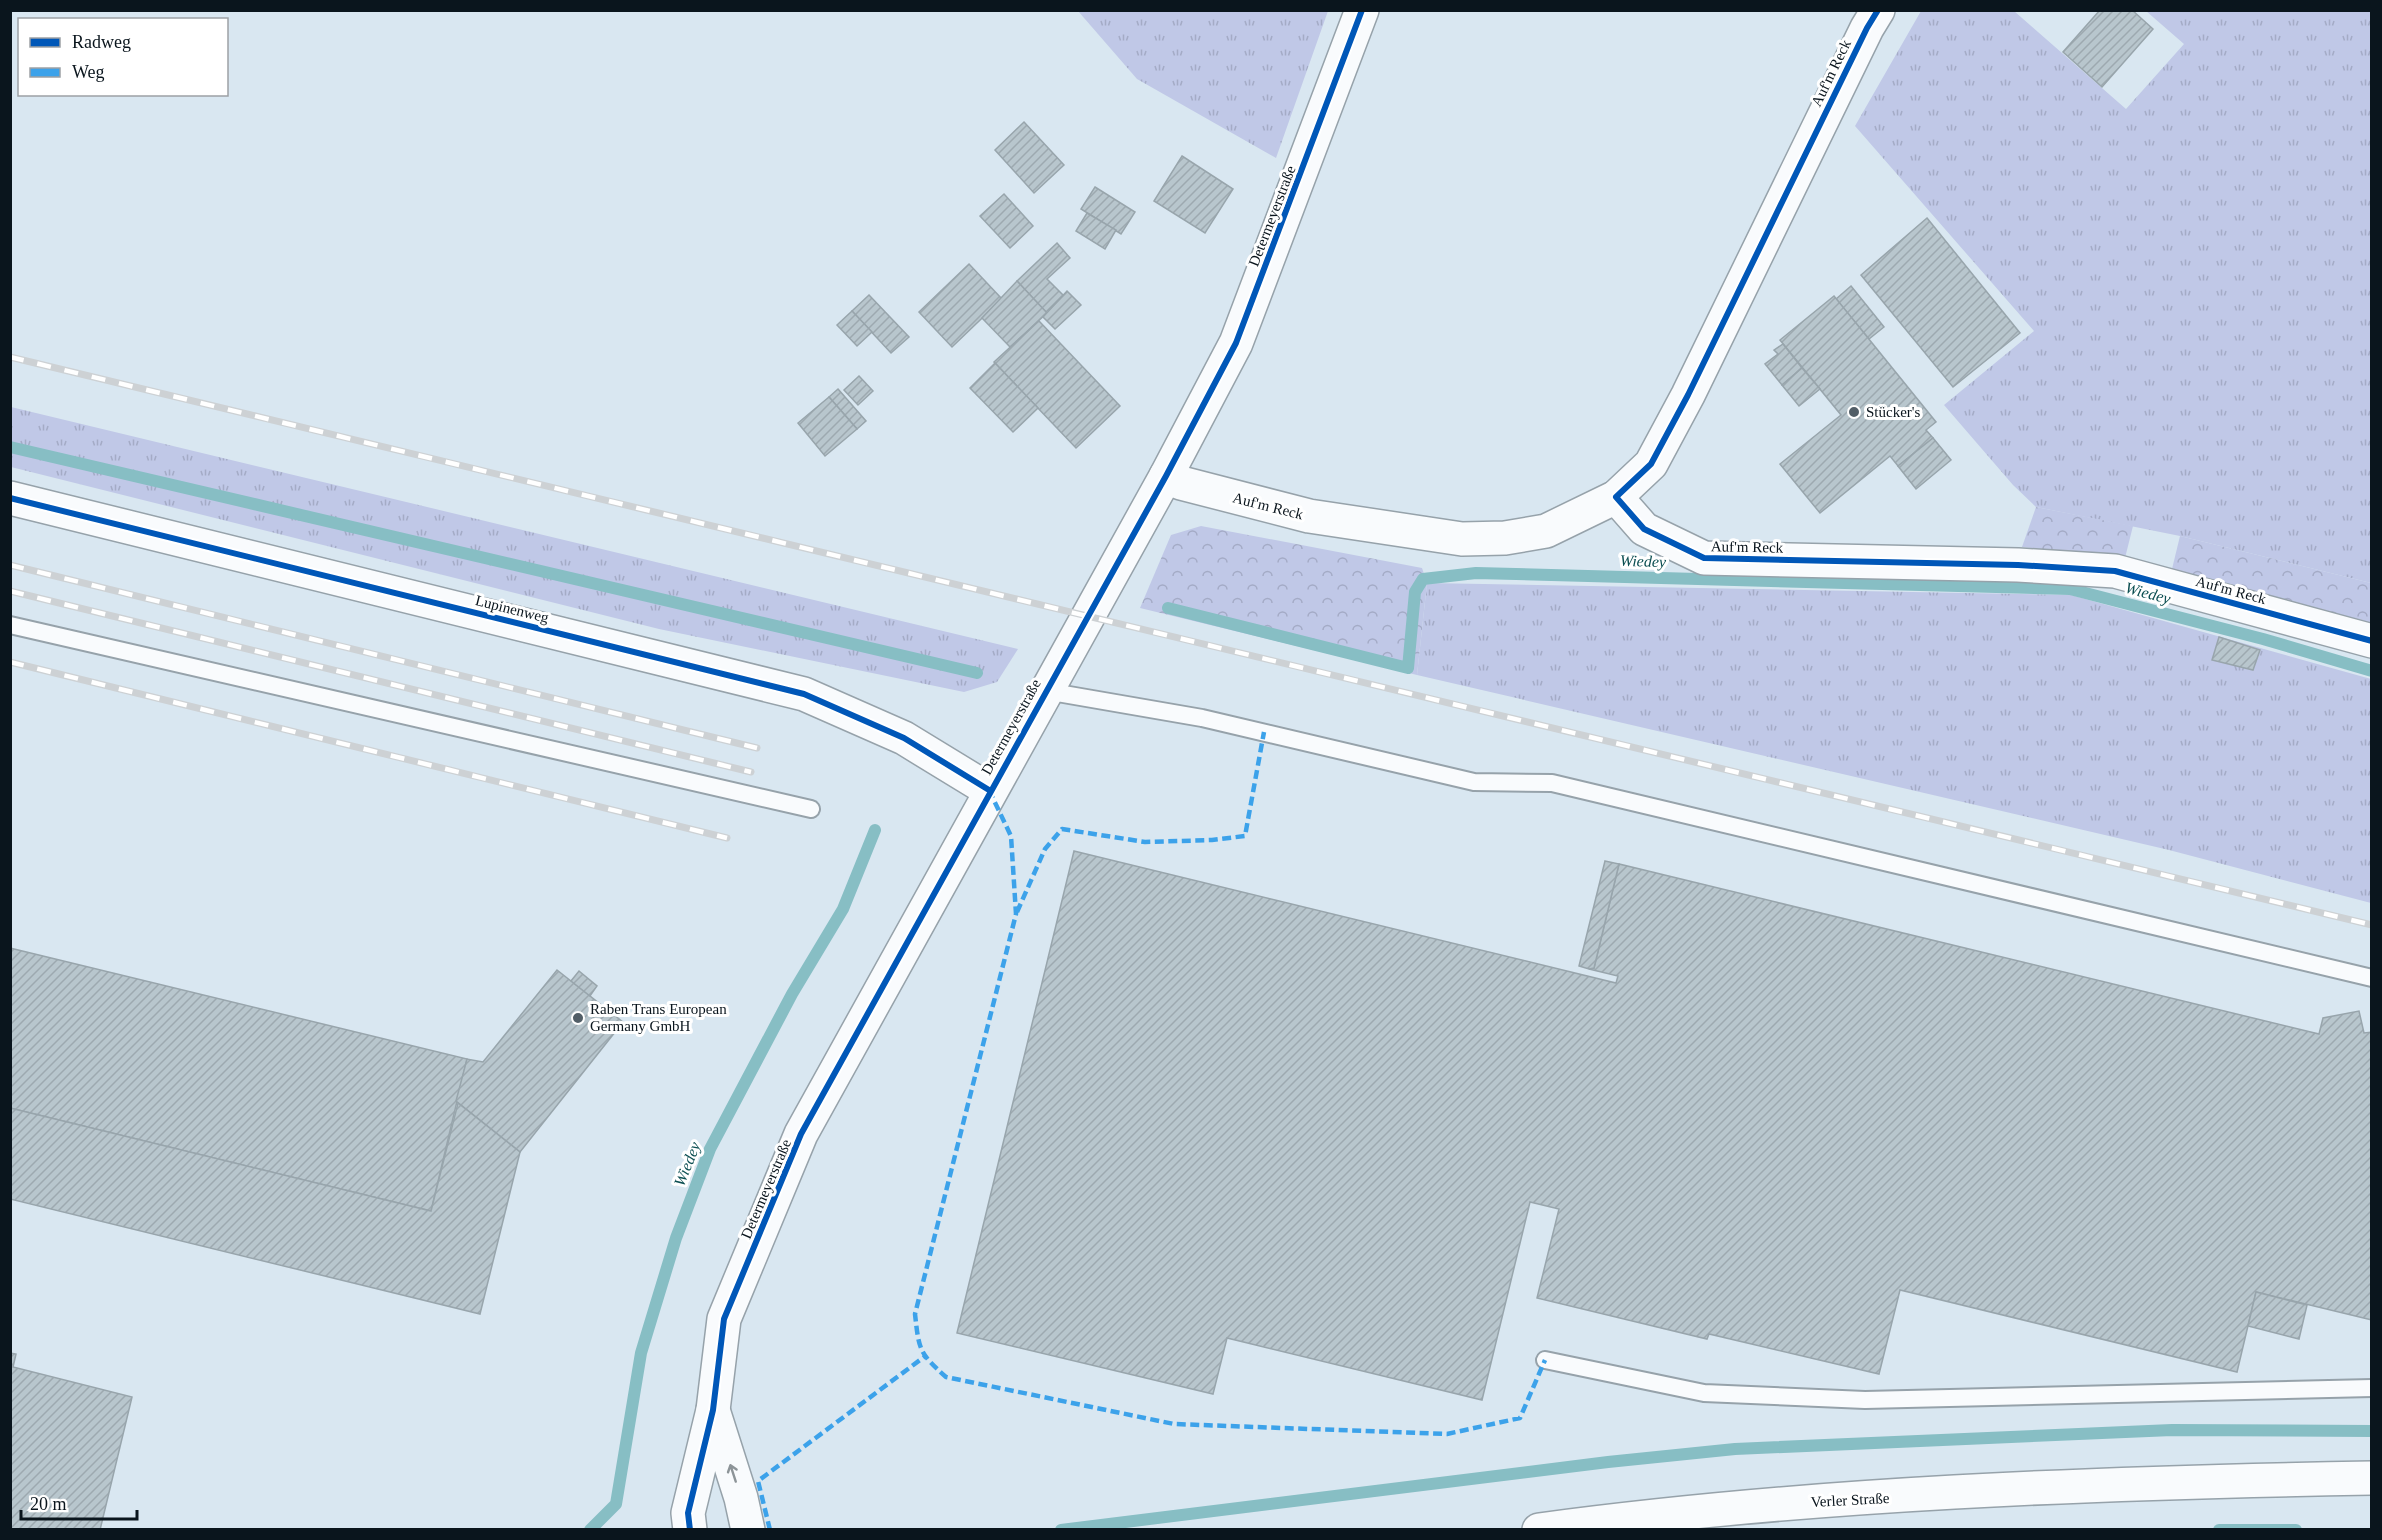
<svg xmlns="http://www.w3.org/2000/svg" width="2382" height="1540" font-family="Georgia,serif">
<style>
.grass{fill:url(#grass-tufts)}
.forest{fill:url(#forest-crowns)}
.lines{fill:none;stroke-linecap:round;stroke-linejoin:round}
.stream{stroke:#87bec4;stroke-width:12}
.building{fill:url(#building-hatch);stroke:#98a5ac;stroke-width:1.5}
.service-casing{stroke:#96a2aa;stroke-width:20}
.minor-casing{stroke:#96a2aa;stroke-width:36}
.secondary-casing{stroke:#96a2aa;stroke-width:36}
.service{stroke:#f9fbfd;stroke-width:16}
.minor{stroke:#f9fbfd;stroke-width:33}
.secondary{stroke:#f9fbfd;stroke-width:33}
.rail-casing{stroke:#cdd1d4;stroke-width:7}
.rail{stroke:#fff;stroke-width:4.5;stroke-dasharray:14;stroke-linecap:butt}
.quiet{stroke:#3ca2ea;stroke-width:4.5;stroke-dasharray:9 4.5;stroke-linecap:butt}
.cycleway-casing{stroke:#fff;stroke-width:10}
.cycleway{stroke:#0057b8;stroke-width:6}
.oneway{stroke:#8d9498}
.poi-dot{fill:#525e67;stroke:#fff;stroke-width:2}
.labels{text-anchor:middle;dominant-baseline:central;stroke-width:6;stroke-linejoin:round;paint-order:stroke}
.street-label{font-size:15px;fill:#0a151d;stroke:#fff}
.poi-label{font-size:15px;fill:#0a151d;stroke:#fff;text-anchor:start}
.water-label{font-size:16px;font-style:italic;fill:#0b4e51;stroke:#fff}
</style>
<defs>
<pattern id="grass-tufts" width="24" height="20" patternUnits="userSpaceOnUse" patternTransform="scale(1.5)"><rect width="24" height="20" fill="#c0c8e7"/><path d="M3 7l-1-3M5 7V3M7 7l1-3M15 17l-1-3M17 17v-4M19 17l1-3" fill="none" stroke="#a4abc6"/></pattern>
<pattern id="forest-crowns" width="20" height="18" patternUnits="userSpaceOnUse" patternTransform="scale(1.5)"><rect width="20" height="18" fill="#c0c8e7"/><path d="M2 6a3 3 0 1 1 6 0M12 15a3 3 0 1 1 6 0" fill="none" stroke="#a4abc6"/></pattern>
<pattern id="building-hatch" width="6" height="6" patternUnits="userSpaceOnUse" patternTransform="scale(1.5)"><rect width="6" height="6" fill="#b8c6cd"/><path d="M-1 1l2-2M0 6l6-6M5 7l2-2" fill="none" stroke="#9da9b0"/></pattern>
</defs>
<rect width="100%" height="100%" fill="#d9e7f1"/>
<!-- grass -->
<g class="grass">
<path d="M1078 11H1328L1276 158 1137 79Z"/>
<path d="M1921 11H2014L2126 109 2184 44 2146 11H2371V583L2180 536 2036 507 2013 485 1944 405 2034 331 1855 126Z"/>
<path d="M11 407 1018 649 997 682 964 692 659 629 11 467Z"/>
<path d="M1427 583 2071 595 2371 679V903L2169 850 1417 675Z"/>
</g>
<!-- forest -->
<g class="forest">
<path d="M2036 507 2133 526 2125 558 2022 547Z"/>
<path d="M1201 526 1422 568 1427 583 1417 675 1140 608 1171 535Z"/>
<path d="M2180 536 2371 583V625L2172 569Z"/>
</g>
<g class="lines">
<!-- stream -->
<g class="stream">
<path d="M10 447 977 673"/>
<path d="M1168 608 1408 668 1415 592 1423 579 1476 573 2070 589 2263 639 2372 671"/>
<path d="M590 1530 616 1504 641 1353 676 1238 710 1149 792 994 843 909 875 830"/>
<path d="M1061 1530 1608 1462 1735 1449 2172 1430 2372 1431"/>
<path d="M2219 1530H2296"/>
</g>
</g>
<!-- building -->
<g class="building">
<path d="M2100 10H2132L2153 29 2102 87 2063 52Z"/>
<path d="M1024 122 1064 165 1034 193 995 150Z"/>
<path d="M1182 156 1233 189 1205 233 1154 201Z"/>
<path d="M1095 187 1135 212 1121 234 1081 209Z"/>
<path d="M1004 194 1033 226 1010 248 980 216Z"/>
<path d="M1087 213 1116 230 1105 249 1076 231Z"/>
<path d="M1927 218 2020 333 1953 387 1861 275Z"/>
<path d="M1057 243 1070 258 1047 279 1063 295 1046 312 1017 281Z"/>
<path d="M969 264 1002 299 952 347 919 312Z"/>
<path d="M1017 281 1047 313 1010 347 982 318Z"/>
<path d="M1851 286 1884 327 1869 339 1836 299Z"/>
<path d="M1067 291 1081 305 1055 329 1043 317Z"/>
<path d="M869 295 909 337 891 353 852 311Z"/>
<path d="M1834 296 1936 422 1926 430 1933 438 1898 466 1890 456 1820 513 1780 464 1841 415 1780 340Z"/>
<path d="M852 311 872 332 857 346 837 325Z"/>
<path d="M1039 321 1120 406 1076 448 994 362Z"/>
<path d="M1783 344 1802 368 1782 385 1765 364 1778 354 1774 350Z"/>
<path d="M995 363 1038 408 1013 432 970 388Z"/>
<path d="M1802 368 1820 389 1799 406 1782 385Z"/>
<path d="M859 376 873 391 858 405 844 390Z"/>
<path d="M838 389 866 421 857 429 829 397Z"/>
<path d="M829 397 857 429 825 456 798 423Z"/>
<path d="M1933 438 1951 460 1916 489 1898 466Z"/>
<path d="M2219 637 2260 650 2253 670 2212 660Z"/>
<path d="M1074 851 1616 983 1618 976 1589 969 1594 968 1619 864 2319 1034 2323 1018 2359 1011 2364 1033 2372 1032V1320L2256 1292 2237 1372 1900 1290 1879 1374 1709 1334 1707 1339 1537 1298 1559 1209 1530 1202 1482 1400 1227 1338 1213 1394 957 1333Z"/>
<path d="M1605 861 1619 864 1594 968 1589 969 1579 966Z"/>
<path d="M10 948 467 1059 431 1211 10 1108Z"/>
<path d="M557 970 623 1022 520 1152 456 1101 467 1059 483 1062Z"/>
<path d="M579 971 597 986 590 996 571 981Z"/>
<path d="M458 1103 520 1152 480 1314 10 1199V1108L431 1211Z"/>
<path d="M2256 1292 2307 1305 2299 1339 2248 1326Z"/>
<path d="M10 1353 16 1354 13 1367 132 1397 100 1530H10Z"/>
</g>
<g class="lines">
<!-- service casing -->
<g class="service-casing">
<g id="service">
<path d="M10 625 811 809"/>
<path d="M1046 691 1202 718 1474 782 1552 783 2372 978"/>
<path d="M1545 1360 1704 1393 1865 1400 2372 1388"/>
</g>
</g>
<!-- minor casing -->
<g class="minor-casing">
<g id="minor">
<path d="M1166 476 1181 483 1309 516 1462 539 1505 538 1546 531 1616 497 1651 464 1688 395 1867 28 1878 10"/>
<path d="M1616 497 1644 529 1704 558 2018 565 2115 571 2372 641"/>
<path d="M10 498 804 694 904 738 989 790"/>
<path d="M713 1410 741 1498 748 1530"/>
<path d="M690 1530 688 1513 713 1410 724 1319 801 1134 1166 476 1236 343 1362 10"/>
</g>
</g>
<!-- secondary casing -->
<g class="secondary-casing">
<path id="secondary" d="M1539 1530C1814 1493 2094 1483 2372 1478"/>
</g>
<!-- service -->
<use href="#service" class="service"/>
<!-- minor -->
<use href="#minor" class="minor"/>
<!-- secondary -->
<use href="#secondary" class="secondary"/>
<!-- rail casing -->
<g class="rail-casing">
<g id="rail">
<path d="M10 357 2372 925"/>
<path d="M10 565 757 748"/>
<path d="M10 591 751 772"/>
<path d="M10 662 727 838"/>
</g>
</g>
<!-- rail -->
<use href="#rail" class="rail"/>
<!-- quiet -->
<g class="quiet">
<path d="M989 790 1011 836 1016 914 915 1314C919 1350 919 1353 946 1377L1174 1424 1447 1434 1520 1418 1545 1360"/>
<path d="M1017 912 1045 849 1062 829 1145 842 1212 840 1245 836 1264 732"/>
<path d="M770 1530 758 1481 924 1357"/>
</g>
<!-- cycleway casing -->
<g class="cycleway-casing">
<g id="cycleway">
<path d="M1878 10 1867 28 1688 395 1651 464 1616 497 1644 529 1704 558 2018 565 2115 571 2372 641"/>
<path d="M10 498 804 694 904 738 989 790"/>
<path d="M690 1530 688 1513 713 1410 724 1319 801 1134 1166 476 1236 343 1362 10"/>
</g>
</g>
<!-- cycleway -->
<use href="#cycleway" class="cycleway"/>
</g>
<!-- one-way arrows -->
<defs><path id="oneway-shaft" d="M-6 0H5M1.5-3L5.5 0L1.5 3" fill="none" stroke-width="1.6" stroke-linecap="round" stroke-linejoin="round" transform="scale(1.5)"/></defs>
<use class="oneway" href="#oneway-shaft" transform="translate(733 1473) rotate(-108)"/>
<!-- markers -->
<g class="poi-dot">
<circle cx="1854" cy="412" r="6"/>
<circle cx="578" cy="1018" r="6"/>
</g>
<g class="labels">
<!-- street labels -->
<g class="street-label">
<text transform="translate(1831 73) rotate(-64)">Auf'm Reck</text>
<text transform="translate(1272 216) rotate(-69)">Determeyerstraße</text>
<text transform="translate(1268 506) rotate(14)">Auf'm Reck</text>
<text transform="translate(1747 547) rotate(1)">Auf'm Reck</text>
<text transform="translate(2231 590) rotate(15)">Auf'm Reck</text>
<text transform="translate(512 609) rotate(14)">Lupinenweg</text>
<text transform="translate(1011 727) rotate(-61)">Determeyerstraße</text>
<text transform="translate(766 1189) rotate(-67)">Determeyerstraße</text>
<text transform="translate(1850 1500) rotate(-3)">Verler Straße</text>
</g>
<!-- poi labels -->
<g class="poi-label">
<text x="1866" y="412">Stücker's</text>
<text x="590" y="1009">Raben Trans European<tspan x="590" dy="17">Germany GmbH</tspan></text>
</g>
<!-- water labels -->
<g class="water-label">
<text transform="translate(1643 561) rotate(2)">Wiedey</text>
<text transform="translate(2148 593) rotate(15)">Wiedey</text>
<text transform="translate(687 1164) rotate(-68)">Wiedey</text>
</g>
</g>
<!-- border -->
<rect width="2382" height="1540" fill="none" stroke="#0a151d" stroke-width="24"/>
<!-- legend -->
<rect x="18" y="18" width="210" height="78" fill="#ffffff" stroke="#9da1a5" stroke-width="1.5"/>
<rect x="30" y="38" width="30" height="9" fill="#0057b8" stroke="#9da1a5" stroke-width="1.5"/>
<text x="72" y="48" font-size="18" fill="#0a151d">Radweg</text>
<rect x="30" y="68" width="30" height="9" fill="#3ca2ea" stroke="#9da1a5" stroke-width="1.5"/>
<text x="72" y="78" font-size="18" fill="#0a151d">Weg</text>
<!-- scale -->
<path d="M21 1510v9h116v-9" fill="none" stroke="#0a151d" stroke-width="3"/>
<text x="30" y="1510" font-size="18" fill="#0a151d" stroke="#ffffff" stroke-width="4.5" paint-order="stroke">20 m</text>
</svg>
